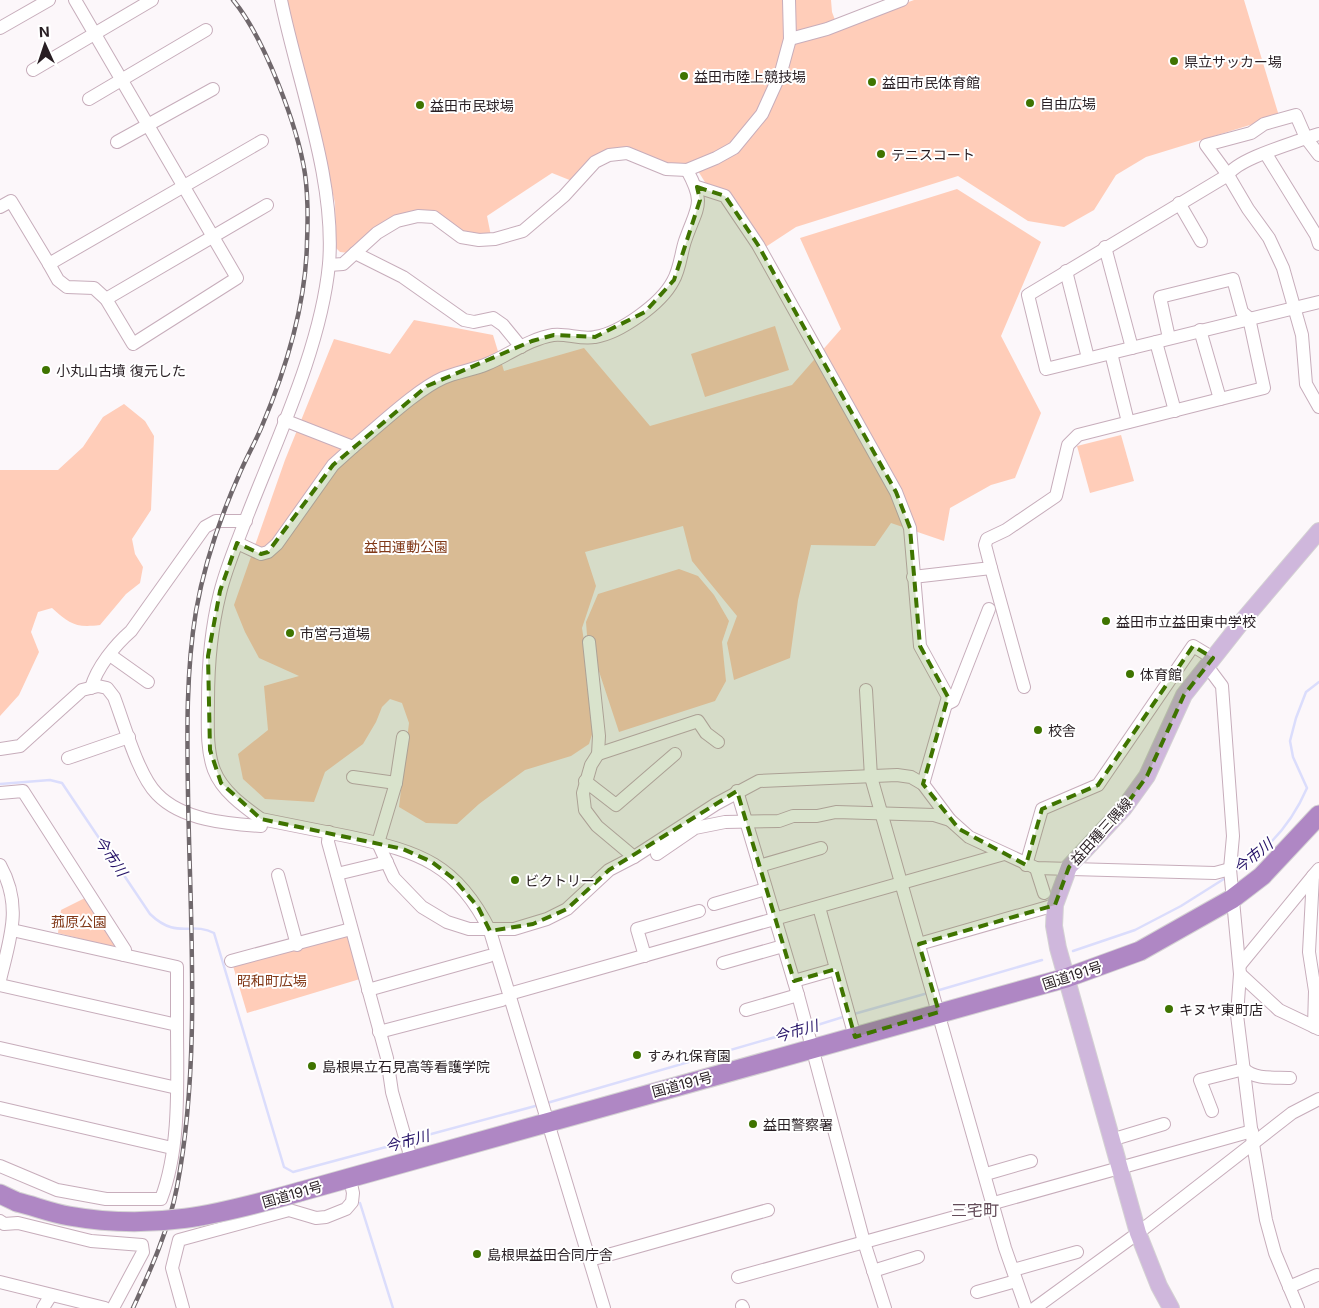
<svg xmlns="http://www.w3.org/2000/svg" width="1319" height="1308" font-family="Inter,'Noto Sans JP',sans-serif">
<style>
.green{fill:#ffcdb9}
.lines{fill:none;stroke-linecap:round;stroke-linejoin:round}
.stream{stroke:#dbddfc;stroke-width:2.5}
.minor-casing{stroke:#c7adbb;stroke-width:14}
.major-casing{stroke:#d4d2d3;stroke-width:18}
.highway-casing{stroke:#d4d2d3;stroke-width:21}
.minor{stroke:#fff;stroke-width:12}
.major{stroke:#cfb7dc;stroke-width:16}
.highway{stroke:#af87c4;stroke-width:19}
.rail-casing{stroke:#70686c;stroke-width:4.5}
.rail{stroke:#fff;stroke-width:2.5;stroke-dasharray:8;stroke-linecap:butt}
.highway-bridge-casing{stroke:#d4d2d3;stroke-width:21;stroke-linecap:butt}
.highway-bridge{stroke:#af87c4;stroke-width:19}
.marked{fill:#3f7400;fill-opacity:0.2;stroke:#3f7400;stroke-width:4;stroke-dasharray:10 6;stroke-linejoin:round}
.poi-dot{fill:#3f7400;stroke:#fff;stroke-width:2}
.labels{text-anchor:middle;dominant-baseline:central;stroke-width:4;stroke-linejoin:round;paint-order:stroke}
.poi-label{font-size:14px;fill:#281e23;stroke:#fff;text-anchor:start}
.park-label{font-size:14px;fill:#813918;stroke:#fff}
.street-label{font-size:14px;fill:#281e23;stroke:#fff}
.water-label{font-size:15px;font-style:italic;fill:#261368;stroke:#fff}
.quarter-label{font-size:16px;fill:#634c59;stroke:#fff}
</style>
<rect width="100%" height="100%" fill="#fcf7fa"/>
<!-- green -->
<g class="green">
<path d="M287 0H831L832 12 838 28 914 0H1244L1279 116 1146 157 1116 175 1094 210 1064 227 1028 221 958 176 796 227 764 248 728 194 708 187 693 163 668 164 608 152 572 181 552 173 487 216 491 236 463 234 418 212 349 253 340 252 336 248 335 203Z"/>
<path d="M957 189 1041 242 1001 336 1041 413 1015 478 991 485 950 508 944 541 891 523 875 546 811 545 798 600 790 658 734 680 727 643 737 616 692 561 683 526 585 552 596 586 582 628 596 722 589 744 571 756 525 770 479 804 457 824 426 823 399 807 409 723 402 703 390 699 382 707 376 722 363 744 325 772 314 802 265 799 243 779 238 754 268 730 264 686 299 676 259 658 245 632 234 605 285 460 334 339 390 354 414 320 493 335 504 371 584 348 650 426 792 385 841 329 800 238Z"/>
<path d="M775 326 789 370 705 397 691 354Z"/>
<path d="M124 404 145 421 154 436 151 510 132 539 135 554 143 567 140 583 126 594 100 625C75 628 70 624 52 608L38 612 31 632 39 652 19 695 0 716V470H58L83 447 103 417Z"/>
<path d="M1121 435 1134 481 1090 493 1077 446Z"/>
<path d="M679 569 698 576 714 595 729 621 722 642 726 681 715 701 619 732 587 635 586 622 598 594Z"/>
<path d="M85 898 117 948 58 933 61 910Z"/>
<path d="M347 933 360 979 247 1013 233 966Z"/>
</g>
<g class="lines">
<!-- stream -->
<g class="stream">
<path d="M0 784 50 780 62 783 150 914C177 940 191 921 214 933L284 1167 293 1172 401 1143"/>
<path d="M1234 872C1266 852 1292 823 1307 788L1293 757 1290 741 1296 718 1306 692 1319 682"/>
<path d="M1073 951 1135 930 1181 906 1227 877"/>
<path d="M936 991 1042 960"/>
<path d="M854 1014 928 993"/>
<path d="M811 1027 846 1016"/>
<path d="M547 1103 803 1029"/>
<path d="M409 1140 539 1105"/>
<path d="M360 1203 393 1308"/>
</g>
<!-- minor casing -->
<g class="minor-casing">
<g id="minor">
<path d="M281 0C298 83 336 180 329 264 321 348 276 441 246 519 237 543 226 568 220 593 211 629 208 664 208 701 208 722 206 749 214 770 222 791 243 806 261 819 291 825 321 831 351 837 420 852 457 864 490 931L604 1308"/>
<path d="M0 28 49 0"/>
<path d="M790 39 827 29 902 0"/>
<path d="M33 70 152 0"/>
<path d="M89 99 206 30"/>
<path d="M1319 134 1306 138 1296 115 1264 124 1251 133 1206 145 1228 175 1248 209 1269 238 1283 268 1302 335 1306 384 1319 407"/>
<path d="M117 142 213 89"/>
<path d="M1266 154 1316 235 1319 244"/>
<path d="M1319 155 1306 138C1288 145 1238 159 1228 175L1028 295 1046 369 1319 302"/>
<path d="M697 187 725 196 758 245 896 492 910 528 920 646 948 697 923 784"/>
<path d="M1179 203 1201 241"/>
<path d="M0 207 11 201 49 264 262 141"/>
<path d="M1105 247 1132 348"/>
<path d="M355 253 403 277 464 320 474 322 493 318 503 325 521 347"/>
<path d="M49 264 58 280 67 287 94 288 106 299 133 344 237 278 75 0"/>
<path d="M329 265 343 264 377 233 397 221 418 216 434 217 461 237 479 240 495 239 523 231 564 196 595 162 609 155 627 153 666 169 687 170 716 158 734 148 762 114 781 72 790 39 789 0"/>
<path d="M1066 271 1088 358"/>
<path d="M106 299 267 205"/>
<path d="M1200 330 1220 399"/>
<path d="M1156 342 1175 411"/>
<path d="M1111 353 1128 422"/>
<path d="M284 420 353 447C378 427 416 390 443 378 457 372 473 370 487 364 509 355 529 339 553 335 566 333 581 340 595 337 620 333 661 304 673 281 680 269 681 253 685 241 697 206 706 205 687 170"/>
<path d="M237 543 261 554 268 552 277 544 333 465 353 447"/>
<path d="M991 568 1024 687"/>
<path d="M913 577 991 568 985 545 987 539 1006 530 1056 496 1068 445 1078 435 1264 388 1249 318 1242 312 1233 279 1160 297 1169 338"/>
<path d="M589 642 599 736 598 754 591 765 583 793 585 810 597 826 634 857"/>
<path d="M110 655 148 682"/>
<path d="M1207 666 1222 686 1233 836 1230 869 1240 974 1237 1015 1253 1144 1266 1220 1275 1253 1298 1308"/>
<path d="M91 688C97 667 115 645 131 631L205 527 216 521H246"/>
<path d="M866 690 871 777 1005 1248 1026 1308"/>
<path d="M947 704 953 701 989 609"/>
<path d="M403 737 396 783 378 843 394 878 422 907 447 922 469 929H514L547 919 567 909 609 870 634 857 716 804 759 781 897 775 911 777 923 784 950 820 969 837 1036 868 1215 873 1230 869"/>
<path d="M0 749 20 746 82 690 98 686 107 688 114 697C124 723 138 775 157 794 182 820 227 824 261 826V819"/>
<path d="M598 754 698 721 706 733 718 742"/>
<path d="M68 758 129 737"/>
<path d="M353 777 396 783"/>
<path d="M585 781 616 805 675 754"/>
<path d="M737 791 798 995 864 1242 885 1308"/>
<path d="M0 793 23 791 125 950 124 955"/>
<path d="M329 832 328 842 387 1058 392 1092 412 1162"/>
<path d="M657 854 695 828 725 822 779 821 793 816H817L836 812 934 815 950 820"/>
<path d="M0 865C23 906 10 938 0 980"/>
<path d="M1026 865 1042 809 1098 785 1193 646 1213 658"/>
<path d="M759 866 821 848"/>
<path d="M1036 868 1044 893"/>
<path d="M337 874 387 862"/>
<path d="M278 875 297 945"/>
<path d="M714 904 766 889"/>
<path d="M819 907 855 1037"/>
<path d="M12 930 177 967V1025"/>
<path d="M919 944 1055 905"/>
<path d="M645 956 637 929 699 911"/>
<path d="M231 961 351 929"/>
<path d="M723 963 783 946"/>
<path d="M1240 965 1313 876"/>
<path d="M1240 974 1279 1010 1319 1029"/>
<path d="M794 981 836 969"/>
<path d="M0 985 177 1025C177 1080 181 1147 161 1199H106L57 1190 0 1166"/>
<path d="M368 990 489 956"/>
<path d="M509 994 1004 854"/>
<path d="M746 1010 798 995"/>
<path d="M1314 1027 1315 991 1309 952 1313 876 1319 869"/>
<path d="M379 1032 502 1000"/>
<path d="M0 1048 177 1088"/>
<path d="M0 1108 172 1148"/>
<path d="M1212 1111 1200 1080 1244 1069C1255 1080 1276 1077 1290 1078"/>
<path d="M1111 1140 1164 1124"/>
<path d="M986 1174 1031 1161"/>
<path d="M0 1221 4 1224 18 1223 91 1241 142 1245 143 1252 113 1308"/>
<path d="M590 1260 768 1210"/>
<path d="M1013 1270 1077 1252"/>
<path d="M873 1271 918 1257"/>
<path d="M738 1277 991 1207 994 1203 1252 1131"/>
<path d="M0 1282 105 1308"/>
<path d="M1289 1287 1317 1275"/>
<path d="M977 1292 1016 1281"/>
<path d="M742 1306 743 1308"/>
<path d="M43 1308 51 1295"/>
<path d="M183 1308 172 1268 179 1240 289 1210 316 1218 326 1217 346 1209 352 1202 353 1193 350 1179"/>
<path d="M1035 1308 1138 1233 1292 1113 1319 1099"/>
</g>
</g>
<!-- major casing -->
<g class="major-casing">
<path id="major" d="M1171 1308 1159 1286 1138 1233 1058 948 1054 926 1055 905 1069 867 1124 808 1147 776 1184 695 1244 619 1319 531"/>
</g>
<!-- highway casing -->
<g class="highway-casing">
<g id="highway">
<path d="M299 1192 1066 978 1140 951 1232 899 1262 876 1319 815"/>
<path d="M0 1194 17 1202"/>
</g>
</g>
<!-- minor -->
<use href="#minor" class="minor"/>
<!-- major -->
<use href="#major" class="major"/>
<!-- highway -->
<use href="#highway" class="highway"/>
<!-- rail casing -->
<g class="rail-casing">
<path id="rail" d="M133 1308C151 1269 169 1229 177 1187 201 1062 190 921 188 794 187 733 186 671 196 611 204 565 220 518 239 475 246 458 255 443 262 426 286 369 306 304 307 242 308 220 308 196 305 174 298 127 264 37 233 0"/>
</g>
<!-- rail -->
<use href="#rail" class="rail"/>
<!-- highway-bridge casing -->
<g class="highway-bridge-casing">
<path id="highway-bridge" d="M17 1202C34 1206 51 1213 69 1216 154 1231 218 1215 299 1192"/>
</g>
<!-- highway-bridge -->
<use href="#highway-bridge" class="highway-bridge"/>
</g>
<!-- marked area -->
<path class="marked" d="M697 187 725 196 758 245 896 492 910 528 920 646 948 697 923 784 959 829 1026 865 1042 809 1098 785 1193 646 1213 658 1184 695 1147 776 1124 808 1069 867 1055 905 919 944 939 1012 855 1037 836 969 794 981 737 791 609 870 567 909 533 924 490 931 478 907 454 879 432 862 403 849 261 819 221 783 210 750 208 656 220 591 237 543 261 554 268 552 333 465 427 386 532 341 554 335 595 337 645 312 674 280 700 200Z"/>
<!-- markers -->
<g class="poi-dot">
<circle cx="1174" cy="61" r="5"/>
<circle cx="684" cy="76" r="5"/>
<circle cx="872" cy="82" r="5"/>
<circle cx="1030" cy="103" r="5"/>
<circle cx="420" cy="105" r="5"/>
<circle cx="881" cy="154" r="5"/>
<circle cx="46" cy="370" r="5"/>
<circle cx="1106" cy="621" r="5"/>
<circle cx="290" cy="633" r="5"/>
<circle cx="1130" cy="674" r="5"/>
<circle cx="1038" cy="730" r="5"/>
<circle cx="515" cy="880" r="5"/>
<circle cx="1169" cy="1009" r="5"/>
<circle cx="637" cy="1055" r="5"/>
<circle cx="312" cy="1066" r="5"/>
<circle cx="753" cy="1124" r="5"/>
<circle cx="477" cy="1254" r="5"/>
</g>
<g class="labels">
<!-- poi labels -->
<g class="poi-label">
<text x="1184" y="61">県立サッカー場</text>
<text x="694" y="76">益田市陸上競技場</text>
<text x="882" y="82">益田市民体育館</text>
<text x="1040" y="103">自由広場</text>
<text x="430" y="105">益田市民球場</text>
<text x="891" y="154">テニスコート</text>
<text x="56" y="370">小丸山古墳 復元した</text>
<text x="1116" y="621">益田市立益田東中学校</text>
<text x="300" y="633">市営弓道場</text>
<text x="1140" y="674">体育館</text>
<text x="1048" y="730">校舎</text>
<text x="525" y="880">ビクトリー</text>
<text x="1179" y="1009">キヌヤ東町店</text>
<text x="647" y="1055">すみれ保育園</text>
<text x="322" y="1066">島根県立石見高等看護学院</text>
<text x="763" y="1124">益田警察署</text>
<text x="487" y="1254">島根県益田合同庁舎</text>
</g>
<!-- park labels -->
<g class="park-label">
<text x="406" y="546">益田運動公園</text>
<text x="79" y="921">菰原公園</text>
<text x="272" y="980">昭和町広場</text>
</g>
<!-- street labels -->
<g class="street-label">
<text transform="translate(1101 831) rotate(-48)">益田種三隅線</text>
<text transform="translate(1072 975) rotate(-18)">国道191号</text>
<text transform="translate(682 1084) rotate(-15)">国道191号</text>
<text transform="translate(292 1194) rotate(-16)">国道191号</text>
</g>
<!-- water labels -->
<g class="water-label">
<text transform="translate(111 856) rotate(56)">今市川</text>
<text transform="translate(1253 856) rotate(-39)">今市川</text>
<text transform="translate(796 1031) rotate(-16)">今市川</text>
<text transform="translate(407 1141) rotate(-15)">今市川</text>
</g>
<!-- quarter labels -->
<g class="quarter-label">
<text x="975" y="1210">三宅町</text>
</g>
</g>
<!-- north arrow -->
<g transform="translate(45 45) rotate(357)" stroke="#ffffff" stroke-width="4" paint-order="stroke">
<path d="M0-4L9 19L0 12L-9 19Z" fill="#281e23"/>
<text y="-8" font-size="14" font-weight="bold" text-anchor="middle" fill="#281e23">N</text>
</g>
</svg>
